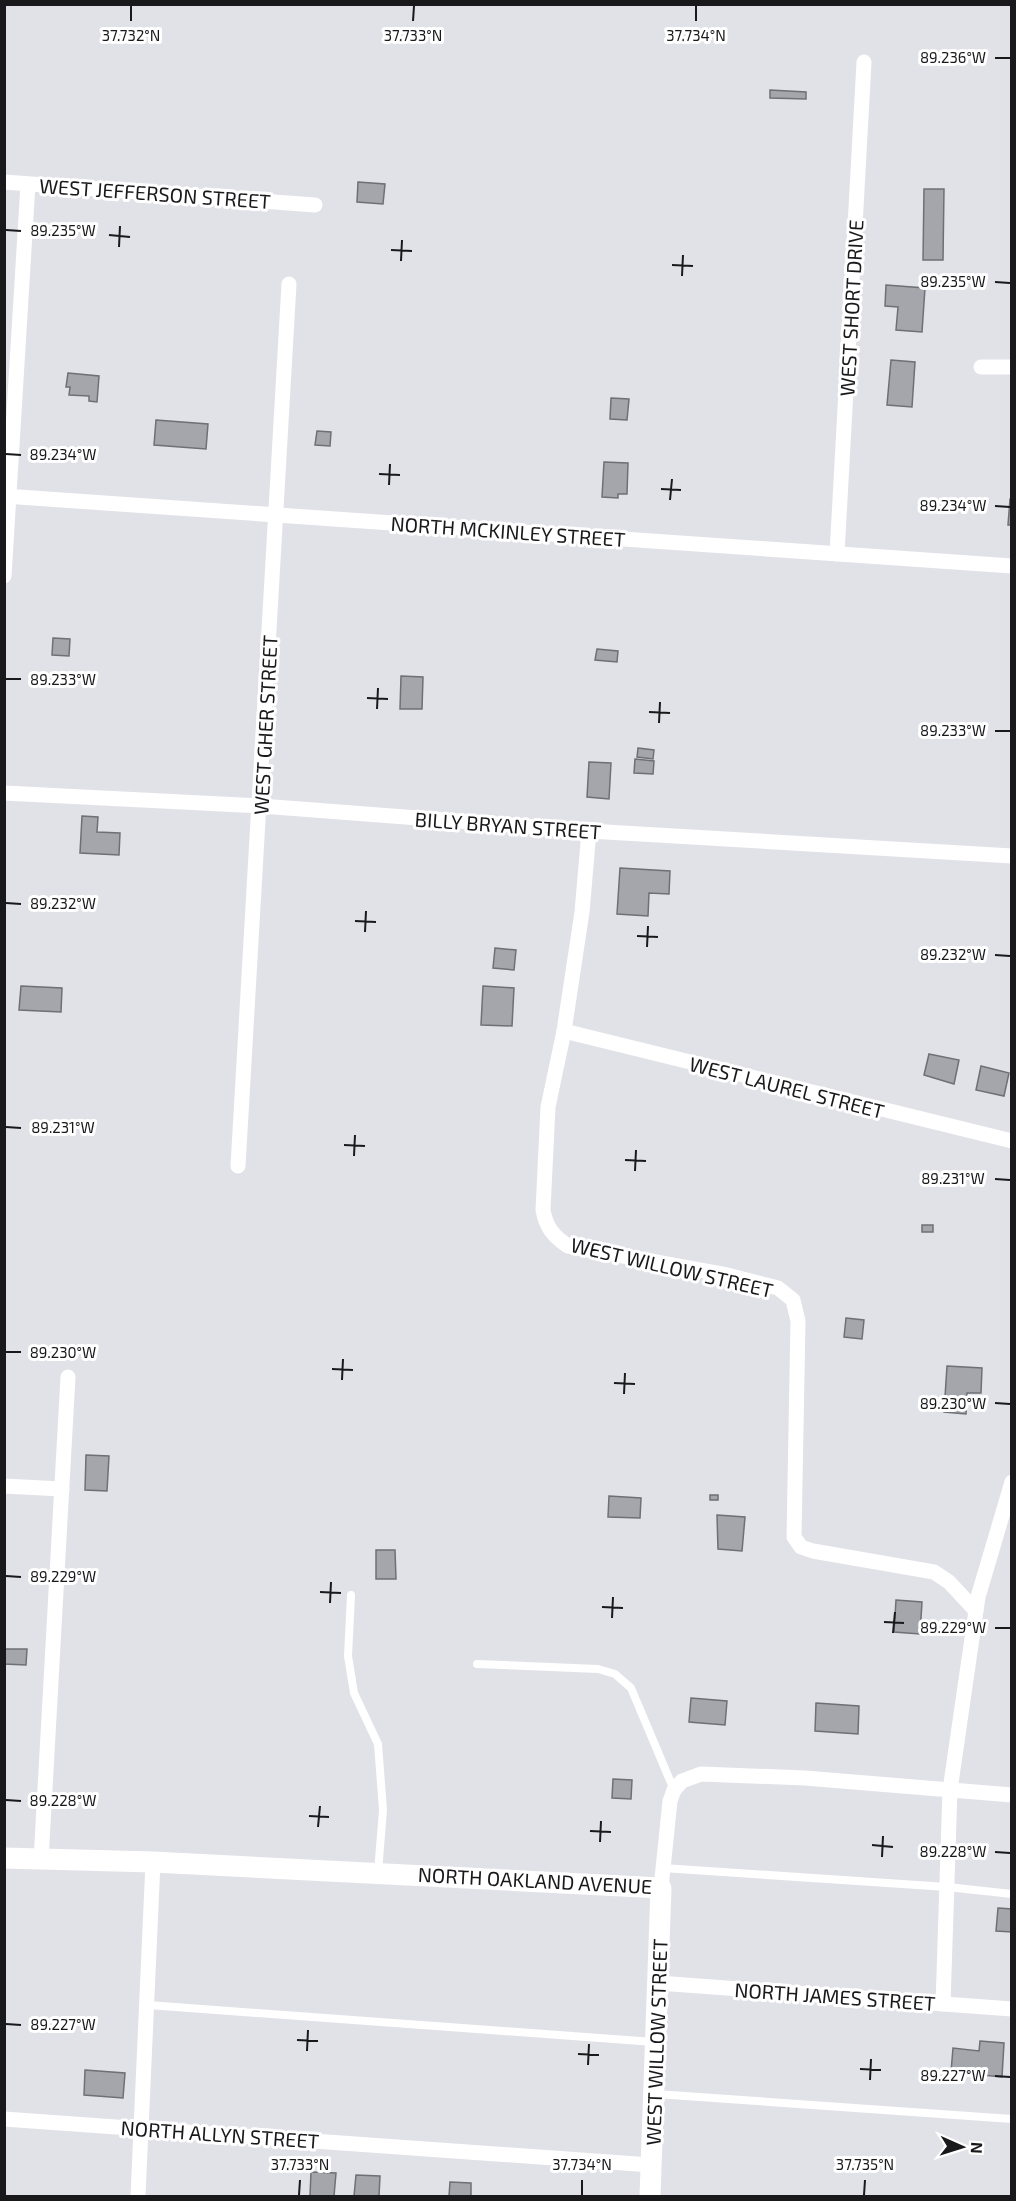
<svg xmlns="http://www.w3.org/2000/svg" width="1016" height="2201" font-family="'Exo 2',sans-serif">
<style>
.building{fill:#a5a5ac;stroke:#6f6f76;stroke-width:1.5}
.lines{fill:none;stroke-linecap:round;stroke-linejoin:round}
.lane{stroke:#fff;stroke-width:8}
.street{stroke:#fff;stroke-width:15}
.secondary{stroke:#fff;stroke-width:21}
.ticks{fill:none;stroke:#19191c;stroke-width:2}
.labels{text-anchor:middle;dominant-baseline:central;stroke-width:6;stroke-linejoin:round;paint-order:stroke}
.street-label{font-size:20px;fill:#19191c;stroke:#fff}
.ticks-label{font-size:15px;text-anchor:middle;fill:#19191c;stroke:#fff;stroke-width:6;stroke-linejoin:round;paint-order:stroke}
</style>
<rect width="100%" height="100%" fill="#e1e1e8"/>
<!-- building -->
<g class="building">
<path d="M770 90 806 92V99L770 98Z"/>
<path d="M358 182 385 184 383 204 357 202Z"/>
<path d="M924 189H944L943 260H923Z"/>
<path d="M886 285 925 288 922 332 896 330 898 307 885 306Z"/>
<path d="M891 360 915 362 912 407 887 405Z"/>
<path d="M68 373 99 376 97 402 89 401V396L69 395 70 387H66Z"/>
<path d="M611 398 629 399 627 420 610 419Z"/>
<path d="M156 420 208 424 206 449 154 445Z"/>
<path d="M317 431 331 432 330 446 315 445Z"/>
<path d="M604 462 628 463 627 494H618V498L602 497Z"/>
<path d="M1010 499H1012V525H1008Z"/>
<path d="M53 638 70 639 69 656 52 655Z"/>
<path d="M597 649 618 651 617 662 595 660Z"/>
<path d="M401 676 423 677 422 709H400Z"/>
<path d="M638 748 654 750 653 759 637 757Z"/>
<path d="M635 759 654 761 653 774 634 773Z"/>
<path d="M589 762 611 763 609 799 587 797Z"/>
<path d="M82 816 98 817 97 832 120 833 119 855 80 853Z"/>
<path d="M620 868 670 871 669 894 649 893 648 916 617 914Z"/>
<path d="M495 948 516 950 514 970 493 968Z"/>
<path d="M21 986 62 988 61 1012 19 1010Z"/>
<path d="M483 986 514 988 512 1026 481 1025Z"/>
<path d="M929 1054 959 1060 954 1084 924 1075Z"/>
<path d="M981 1066 1009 1073 1004 1096 976 1090Z"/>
<rect x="922" y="1225" width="11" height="7"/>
<path d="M846 1318 864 1320 862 1339 844 1337Z"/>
<path d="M947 1366 982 1368 981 1393H967L966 1414 944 1412Z"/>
<rect x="921" y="1400" width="6" height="6"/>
<path d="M86 1455 109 1456 107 1491 85 1490Z"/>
<rect x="710" y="1495" width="8" height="5"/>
<path d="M609 1496 641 1498 640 1518 608 1517Z"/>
<path d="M717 1515 745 1517 742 1551 718 1549Z"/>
<path d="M376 1550H395L396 1579H376Z"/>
<path d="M896 1600 922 1602 920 1634 894 1632Z"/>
<path d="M4 1649H27L26 1665 4 1664Z"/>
<path d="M691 1698 727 1701 725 1725 689 1722Z"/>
<path d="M816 1703 859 1706 858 1734 815 1731Z"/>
<path d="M613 1779 632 1780 631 1799 612 1798Z"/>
<path d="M998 1908 1012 1909V1932L996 1931Z"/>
<path d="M980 2041 1004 2043 1002 2077 951 2072 953 2048 979 2051Z"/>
<path d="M85 2070 125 2073 123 2098 84 2095Z"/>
<path d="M311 2172 336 2173 334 2196H310Z"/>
<path d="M356 2175 380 2176 379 2196H354Z"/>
<path d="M450 2182 471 2183V2196H449Z"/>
</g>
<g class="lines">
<!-- lane -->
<g class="lane">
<path d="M351 1595 348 1656 354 1693 378 1744 383 1810 378 1872"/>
<path d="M477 1664 598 1669 615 1674 631 1688 674 1790"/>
<path d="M663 1868 947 1887 1012 1894"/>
<path d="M148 2005 654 2042"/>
<path d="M656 2094 1012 2119"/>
</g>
<!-- street -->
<g class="street">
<path d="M4 182 315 205"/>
<path d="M981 367H1012"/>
<path d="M4 496 1012 566"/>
<path d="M837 554 864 62"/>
<path d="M4 576 28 184"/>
<path d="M4 793 261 806 589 831 1012 856"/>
<path d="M589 831 582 912 564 1031 548 1107 543 1210C546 1227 553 1236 568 1246L727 1275 778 1288 793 1300 798 1321 794 1537 801 1547 813 1551 934 1572 949 1582 976 1611"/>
<path d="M564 1031 1012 1141"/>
<path d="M238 1166 289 284"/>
<path d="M4 1486 62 1489"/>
<path d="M41 1860 68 1377"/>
<path d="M661 1888 670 1801 674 1790 682 1781 701 1774 805 1778 1012 1795"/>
<path d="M658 1983 1012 2009"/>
<path d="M943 2004 950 1790 978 1597 1012 1482"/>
<path d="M4 2119 651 2165"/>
<path d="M138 2196 153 1862"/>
</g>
<!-- secondary -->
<path class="secondary" d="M4 1858 153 1862 661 1888 650 2196"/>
</g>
<!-- ticks -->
<path class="ticks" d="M131 21V6M413 21 414 6M696 21V6M995 58H1010M6 230 21 231M109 235 130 237M119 247 120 226M391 250 412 251M401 261 402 240M672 265 693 266M682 276 683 255M995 282 1010 283M6 454 21 455M379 474 400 475M389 485 390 464M661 489 681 490M670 500 672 479M995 506 1010 507M6 679H21M367 698 388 699M377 709 378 688M649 712 670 713M659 723 660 702M995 731H1010M6 903 21 904M355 921 376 922M365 932 366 911M637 936 658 937M647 947 648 926M995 955 1010 956M6 1127 21 1128M344 1145 365 1146M354 1156 355 1135M625 1160 646 1161M635 1171 636 1150M995 1179 1010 1180M6 1352H21M332 1369 353 1370M342 1380 343 1359M614 1383 635 1384M624 1394 625 1373M995 1403 1010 1404M6 1576 21 1577M320 1592 341 1593M330 1603 331 1582M602 1607 623 1608M612 1618 613 1597M884 1622 904 1623M995 1628H1010M893 1633 895 1612M6 1800 21 1801M309 1816 329 1817M318 1827 320 1806M590 1831 611 1832M600 1842 601 1821M872 1845 893 1847M995 1852 1010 1853M882 1857 883 1836M6 2024 21 2025M297 2040 318 2041M307 2051 308 2030M578 2054 599 2055M588 2065 589 2044M860 2069 881 2070M995 2076 1010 2077M870 2080 871 2059M299 2195 300 2180M582 2195V2180M864 2195 865 2180"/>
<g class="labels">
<!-- street labels -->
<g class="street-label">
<text transform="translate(155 193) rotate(4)">WEST JEFFERSON STREET</text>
<text transform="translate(851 308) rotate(-87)">WEST SHORT DRIVE</text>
<text transform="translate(508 531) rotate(4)">NORTH MCKINLEY STREET</text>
<text transform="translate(265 725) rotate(-87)">WEST GHER STREET</text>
<text transform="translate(508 825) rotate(4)">BILLY BRYAN STREET</text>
<text transform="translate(787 1087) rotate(14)">WEST LAUREL STREET</text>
<text transform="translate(672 1267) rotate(13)">WEST WILLOW STREET</text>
<text transform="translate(535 1880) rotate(3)">NORTH OAKLAND AVENUE</text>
<text transform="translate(835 1996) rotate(4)">NORTH JAMES STREET</text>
<text transform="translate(656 2042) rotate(-88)">WEST WILLOW STREET</text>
<text transform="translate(220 2134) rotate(4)">NORTH ALLYN STREET</text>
</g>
</g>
<g class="ticks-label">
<text x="131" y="41">37.732°N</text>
<text x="413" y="41">37.733°N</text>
<text x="696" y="41">37.734°N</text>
<text x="953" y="63">89.236°W</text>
<text x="63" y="236">89.235°W</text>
<text x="953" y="287">89.235°W</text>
<text x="63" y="460">89.234°W</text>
<text x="953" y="511">89.234°W</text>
<text x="63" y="685">89.233°W</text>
<text x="953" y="736">89.233°W</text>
<text x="63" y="909">89.232°W</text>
<text x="953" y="960">89.232°W</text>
<text x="63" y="1133">89.231°W</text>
<text x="953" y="1184">89.231°W</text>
<text x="63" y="1358">89.230°W</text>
<text x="953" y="1409">89.230°W</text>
<text x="63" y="1582">89.229°W</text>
<text x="953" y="1633">89.229°W</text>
<text x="63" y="1806">89.228°W</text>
<text x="953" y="1857">89.228°W</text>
<text x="63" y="2030">89.227°W</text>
<text x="953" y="2081">89.227°W</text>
<text x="300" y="2170">37.733°N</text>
<text x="582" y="2170">37.734°N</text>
<text x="865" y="2170">37.735°N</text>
</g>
<!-- border -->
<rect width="1016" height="2201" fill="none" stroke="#19191c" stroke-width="12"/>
<!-- north arrow -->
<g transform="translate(962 2147) rotate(93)" stroke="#ffffff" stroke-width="4.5" paint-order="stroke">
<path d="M0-4.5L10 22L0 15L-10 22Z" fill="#19191c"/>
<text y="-9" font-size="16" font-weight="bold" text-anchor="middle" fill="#19191c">N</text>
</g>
</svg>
